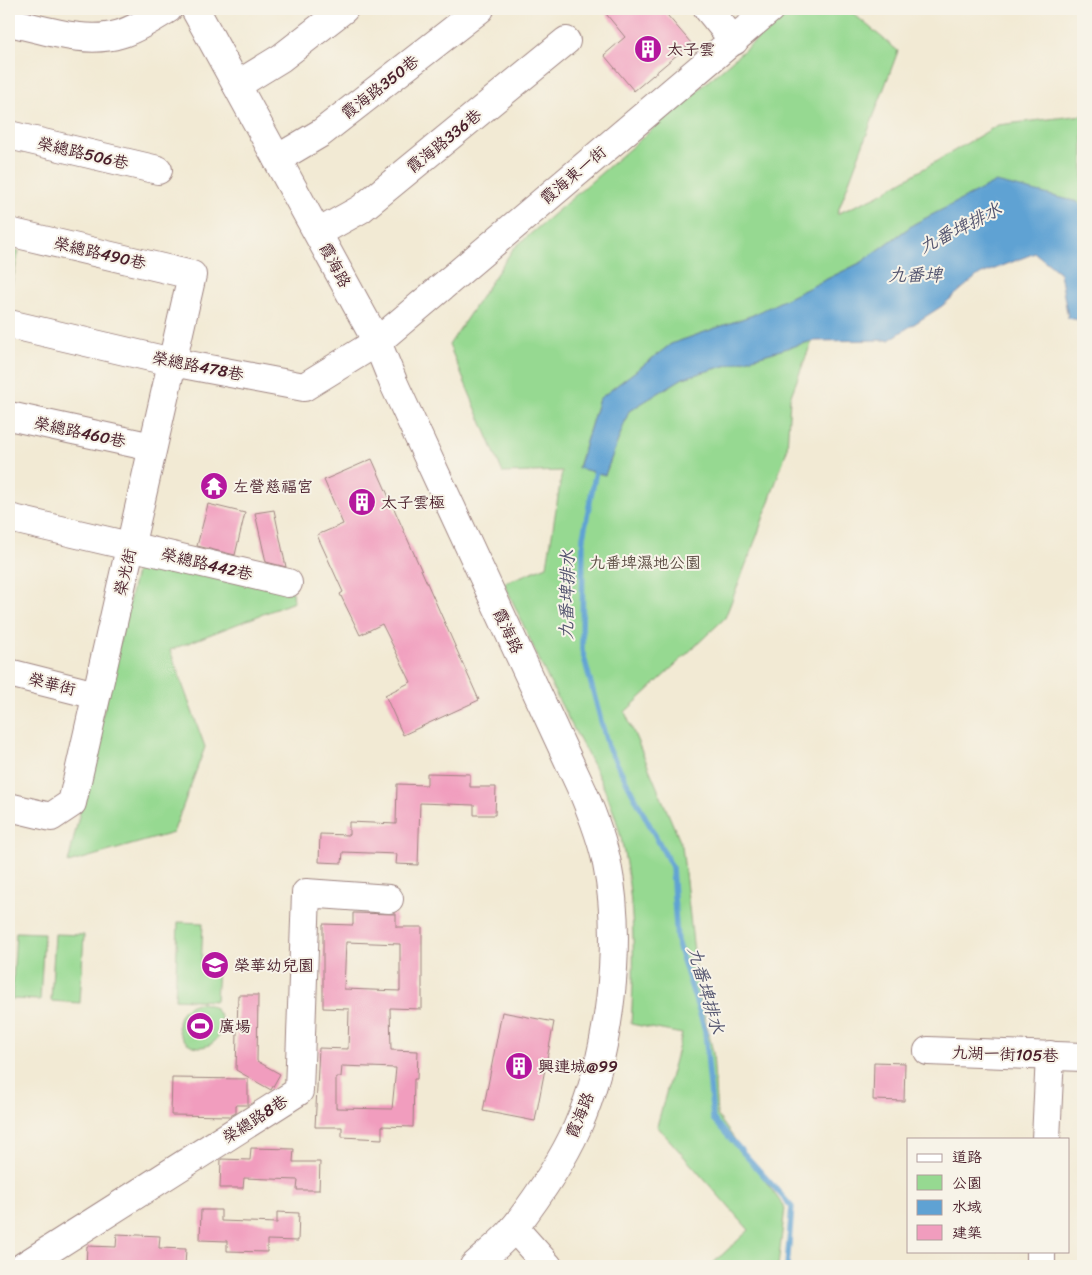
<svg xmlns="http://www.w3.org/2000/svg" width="1092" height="1275" font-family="Sriracha,'LXGW WenKai TC',sans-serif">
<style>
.green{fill:#96d991;stroke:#707c5e}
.water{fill:#5fa2d3;stroke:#54607f}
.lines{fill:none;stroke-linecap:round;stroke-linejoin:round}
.stream{stroke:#5fa2d3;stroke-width:5.5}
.building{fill:#f19dbe;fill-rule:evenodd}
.minor-casing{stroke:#9e8480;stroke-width:30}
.minor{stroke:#fff;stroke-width:28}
.labels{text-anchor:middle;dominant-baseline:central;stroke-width:4;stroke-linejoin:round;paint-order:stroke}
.poi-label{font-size:16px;fill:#4a1f2b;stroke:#f7f3e8;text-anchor:start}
.street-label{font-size:16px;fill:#4a1f2b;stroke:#f7f3e8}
.park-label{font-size:16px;fill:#5d4e44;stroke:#f7f3e8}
.water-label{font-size:18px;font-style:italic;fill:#52536e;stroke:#f7f3e8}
</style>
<rect width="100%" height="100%" fill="#f7f3e8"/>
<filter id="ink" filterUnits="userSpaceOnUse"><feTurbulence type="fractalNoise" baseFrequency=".02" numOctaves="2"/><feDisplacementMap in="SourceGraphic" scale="10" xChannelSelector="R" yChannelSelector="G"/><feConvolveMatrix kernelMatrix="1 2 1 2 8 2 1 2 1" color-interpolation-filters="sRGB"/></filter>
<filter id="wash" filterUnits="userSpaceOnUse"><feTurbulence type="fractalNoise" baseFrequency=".0096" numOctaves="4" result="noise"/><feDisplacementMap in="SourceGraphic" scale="20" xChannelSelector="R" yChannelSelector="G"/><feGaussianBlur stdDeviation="1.12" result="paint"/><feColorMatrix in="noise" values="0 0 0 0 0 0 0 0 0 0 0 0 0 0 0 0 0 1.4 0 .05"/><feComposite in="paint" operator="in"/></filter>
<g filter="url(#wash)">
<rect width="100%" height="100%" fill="#f2ead4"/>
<!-- green -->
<g class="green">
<path d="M792 9H848L898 51 837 214 877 196 998 125 1083 115V208L1078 202 996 183 914 224 862 262 753 315 671 344 599 399 578 467 605 475 629 411 683 378 812 341 790 398 787 450 757 536 725 618 625 712 682 846 698 987 713 1052 717 1115 785 1208 778 1266H710L749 1230 657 1126 682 1034 631 1024C635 961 635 901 621 838 611 792 585 752 564 710 542 669 524 625 504 583L547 566 562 471 503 473 449 345 513 249Z"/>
<path d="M9 248 19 251 9 297Z"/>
<path d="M149 562 293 592 294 602 170 650 205 747 173 833 68 863 137 568Z"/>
<path d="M178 922 203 923 201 967 218 968 216 1001 175 999Z"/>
<path d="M16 932 44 933 40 1000 12 999Z"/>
<path d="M55 934 84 935 80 1003 51 1001Z"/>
<circle cx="200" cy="1025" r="22"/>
</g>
<!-- water -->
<path class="water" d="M996 182 1078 202 1083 208V321L1068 318 1060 273 1035 253 977 276 942 306 889 340 812 341 683 378 629 411 605 475 578 468 599 399 671 344 753 315 862 262 914 224Z"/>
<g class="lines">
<!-- stream -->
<path class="stream" d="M597 466 583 537 582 650 608 747 672 867 677 941 705 1030 713 1119 792 1207 787 1266"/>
</g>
<g id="blocks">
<!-- building -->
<g class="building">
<path d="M602 9H662L691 43 634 91 604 55 625 37Z"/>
<path d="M372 459 479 700 403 735 385 695 411 682 382 624 360 635 340 594 343 592 317 535 343 524 324 480Z"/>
<path d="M208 504 245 513 235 555 197 546Z"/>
<path d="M274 510 286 567 266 562 255 513Z"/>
<path d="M427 773 470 774V787H496L495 815H474V805L420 803 418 865 396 864 397 854 343 852 342 863 319 862 320 834 349 835V822L396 824 397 784 427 785Z"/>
<path d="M353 913 396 914V927H422V1009L390 1008 391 1050 418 1051 417 1079H414L413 1127 382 1126V1139L342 1137V1127H315L319 1048 348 1049 349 1009 323 1008V924L353 925ZM346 942 400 944V991L344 989ZM342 1066 396 1068 392 1109 336 1108V1077H341Z"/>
<path d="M238 995H258L257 1061 280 1074 271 1090 236 1070Z"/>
<path d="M502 1012 554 1022 535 1121 483 1111Z"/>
<path d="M874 1062 905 1063 904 1101 873 1100Z"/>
<path d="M172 1078 248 1079V1105H236V1113L230 1116 171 1115Z"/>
<path d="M251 1148 294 1149 293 1162H320L319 1190H297L298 1180 244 1178 243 1188H220L221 1159 250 1160Z"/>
<path d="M201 1210H221V1221L277 1223V1212L299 1213 298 1241 267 1240V1252L227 1251V1241L200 1240Z"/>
<path d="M117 1234 160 1236 159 1248 186 1249 185 1266 110 1264V1266H86L87 1246 116 1247Z"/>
</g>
</g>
</g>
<g filter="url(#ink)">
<use href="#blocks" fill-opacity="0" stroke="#9e8480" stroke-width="1"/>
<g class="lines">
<!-- minor casing -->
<g class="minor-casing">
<g id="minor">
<path d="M195 9 377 342 394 384 583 792C593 816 602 839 607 864 623 943 610 1054 577 1128 563 1160 537 1198 515 1227 504 1241 487 1254 474 1266"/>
<path d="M708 9 734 41"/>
<path d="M9 22C43 29 85 45 120 34 137 29 153 18 168 9"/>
<path d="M237 85 281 58 344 9"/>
<path d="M9 135 158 170"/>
<path d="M277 159 321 133 480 9"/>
<path d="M9 232 192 275 72 803 51 817 9 807"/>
<path d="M318 233 361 209 566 41"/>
<path d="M9 324 172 362 304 387 377 342 770 9"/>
<path d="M9 416 152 447"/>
<path d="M9 518 288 583"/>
<path d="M9 673 96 695"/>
<path d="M928 1051 1083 1057"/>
<path d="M1046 1139 1050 1055"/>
<path d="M514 1228 548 1266"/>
<path d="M24 1266 299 1091 306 893 389 899"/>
<path d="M1041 1266V1251"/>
</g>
</g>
<!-- minor -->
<use href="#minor" class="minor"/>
</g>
</g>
<!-- icons -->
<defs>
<g id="building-disc" transform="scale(1.4375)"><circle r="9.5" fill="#b5179e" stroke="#f7f3e8"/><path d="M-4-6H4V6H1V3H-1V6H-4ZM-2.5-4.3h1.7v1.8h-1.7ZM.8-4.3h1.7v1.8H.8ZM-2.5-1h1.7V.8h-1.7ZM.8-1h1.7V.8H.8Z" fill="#fff"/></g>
<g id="temple-disc" transform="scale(1.4375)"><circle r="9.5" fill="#b5179e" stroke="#f7f3e8"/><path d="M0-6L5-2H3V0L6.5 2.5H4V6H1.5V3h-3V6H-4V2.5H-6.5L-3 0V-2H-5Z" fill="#fff"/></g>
<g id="school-disc" transform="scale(1.4375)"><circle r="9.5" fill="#b5179e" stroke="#f7f3e8"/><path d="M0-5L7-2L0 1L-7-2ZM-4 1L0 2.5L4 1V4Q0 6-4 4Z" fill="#fff"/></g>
<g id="stadium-disc" transform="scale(1.4375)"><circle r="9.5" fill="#b5179e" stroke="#f7f3e8"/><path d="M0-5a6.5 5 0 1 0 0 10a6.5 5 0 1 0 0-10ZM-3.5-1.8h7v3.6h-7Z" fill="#fff"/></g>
</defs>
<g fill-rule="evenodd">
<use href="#building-disc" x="648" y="49"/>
<use href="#temple-disc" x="214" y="486"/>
<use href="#building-disc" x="362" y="502"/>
<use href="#school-disc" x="215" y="965"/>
<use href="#stadium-disc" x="200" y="1026"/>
<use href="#building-disc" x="519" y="1066"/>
</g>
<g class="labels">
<!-- poi labels -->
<g class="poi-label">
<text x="667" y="49">太子雲</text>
<text x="233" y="486">左營慈福宮</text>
<text x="381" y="502">太子雲極</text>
<text x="234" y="965">榮華幼兒園</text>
<text x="219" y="1026">廣場</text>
<text x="538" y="1066">興連城@99</text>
</g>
<!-- street labels -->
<g class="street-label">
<text transform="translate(380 87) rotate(-38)">霞海路350巷</text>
<text transform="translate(444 141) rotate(-39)">霞海路336巷</text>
<text transform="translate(83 153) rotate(13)">榮總路506巷</text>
<text transform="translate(573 175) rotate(-40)">霞海東一街</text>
<text transform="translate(100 253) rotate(13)">榮總路490巷</text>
<text transform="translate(335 265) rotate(62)">霞海路</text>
<text transform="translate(198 366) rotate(11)">榮總路478巷</text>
<text transform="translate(80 432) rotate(12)">榮總路460巷</text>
<text transform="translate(207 564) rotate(13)">榮總路442巷</text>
<text transform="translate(125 572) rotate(-77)">榮光街</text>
<text transform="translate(508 631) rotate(65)">霞海路</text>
<text transform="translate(52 684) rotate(14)">榮華街</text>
<text transform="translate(1005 1054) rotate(2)">九湖一街105巷</text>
<text transform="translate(580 1115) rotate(-68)">霞海路</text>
<text transform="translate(255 1119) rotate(-33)">榮總路8巷</text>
</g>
<!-- park labels -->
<g class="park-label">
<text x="645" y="562">九番埤濕地公園</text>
</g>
<!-- water labels -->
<g class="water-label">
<text transform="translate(960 228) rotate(-27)">九番埤排水</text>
<text x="915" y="275">九番埤</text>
<text transform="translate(567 595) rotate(-89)">九番埤排水</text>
<text transform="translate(706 990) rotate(74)">九番埤排水</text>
</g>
</g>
<!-- margin -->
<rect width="1092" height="1275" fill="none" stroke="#f7f3e8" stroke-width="30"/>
<!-- legend -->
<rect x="907" y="1138" width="162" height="115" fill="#f7f3e8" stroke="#b29e9c"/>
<rect x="917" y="1154" width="25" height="8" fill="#ffffff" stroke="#b29e9c"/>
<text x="952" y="1162" font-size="15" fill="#4a1f2b">道路</text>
<rect x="917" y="1175" width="25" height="15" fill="#96d991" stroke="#b29e9c"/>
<text x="952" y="1188" font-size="15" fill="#4a1f2b">公園</text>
<rect x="917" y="1200" width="25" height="15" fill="#5fa2d3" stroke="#b29e9c"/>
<text x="952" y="1212" font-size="15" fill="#4a1f2b">水域</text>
<rect x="917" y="1225" width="25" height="15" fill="#f19dbe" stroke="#b29e9c"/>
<text x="952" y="1238" font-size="15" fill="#4a1f2b">建築</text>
</svg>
